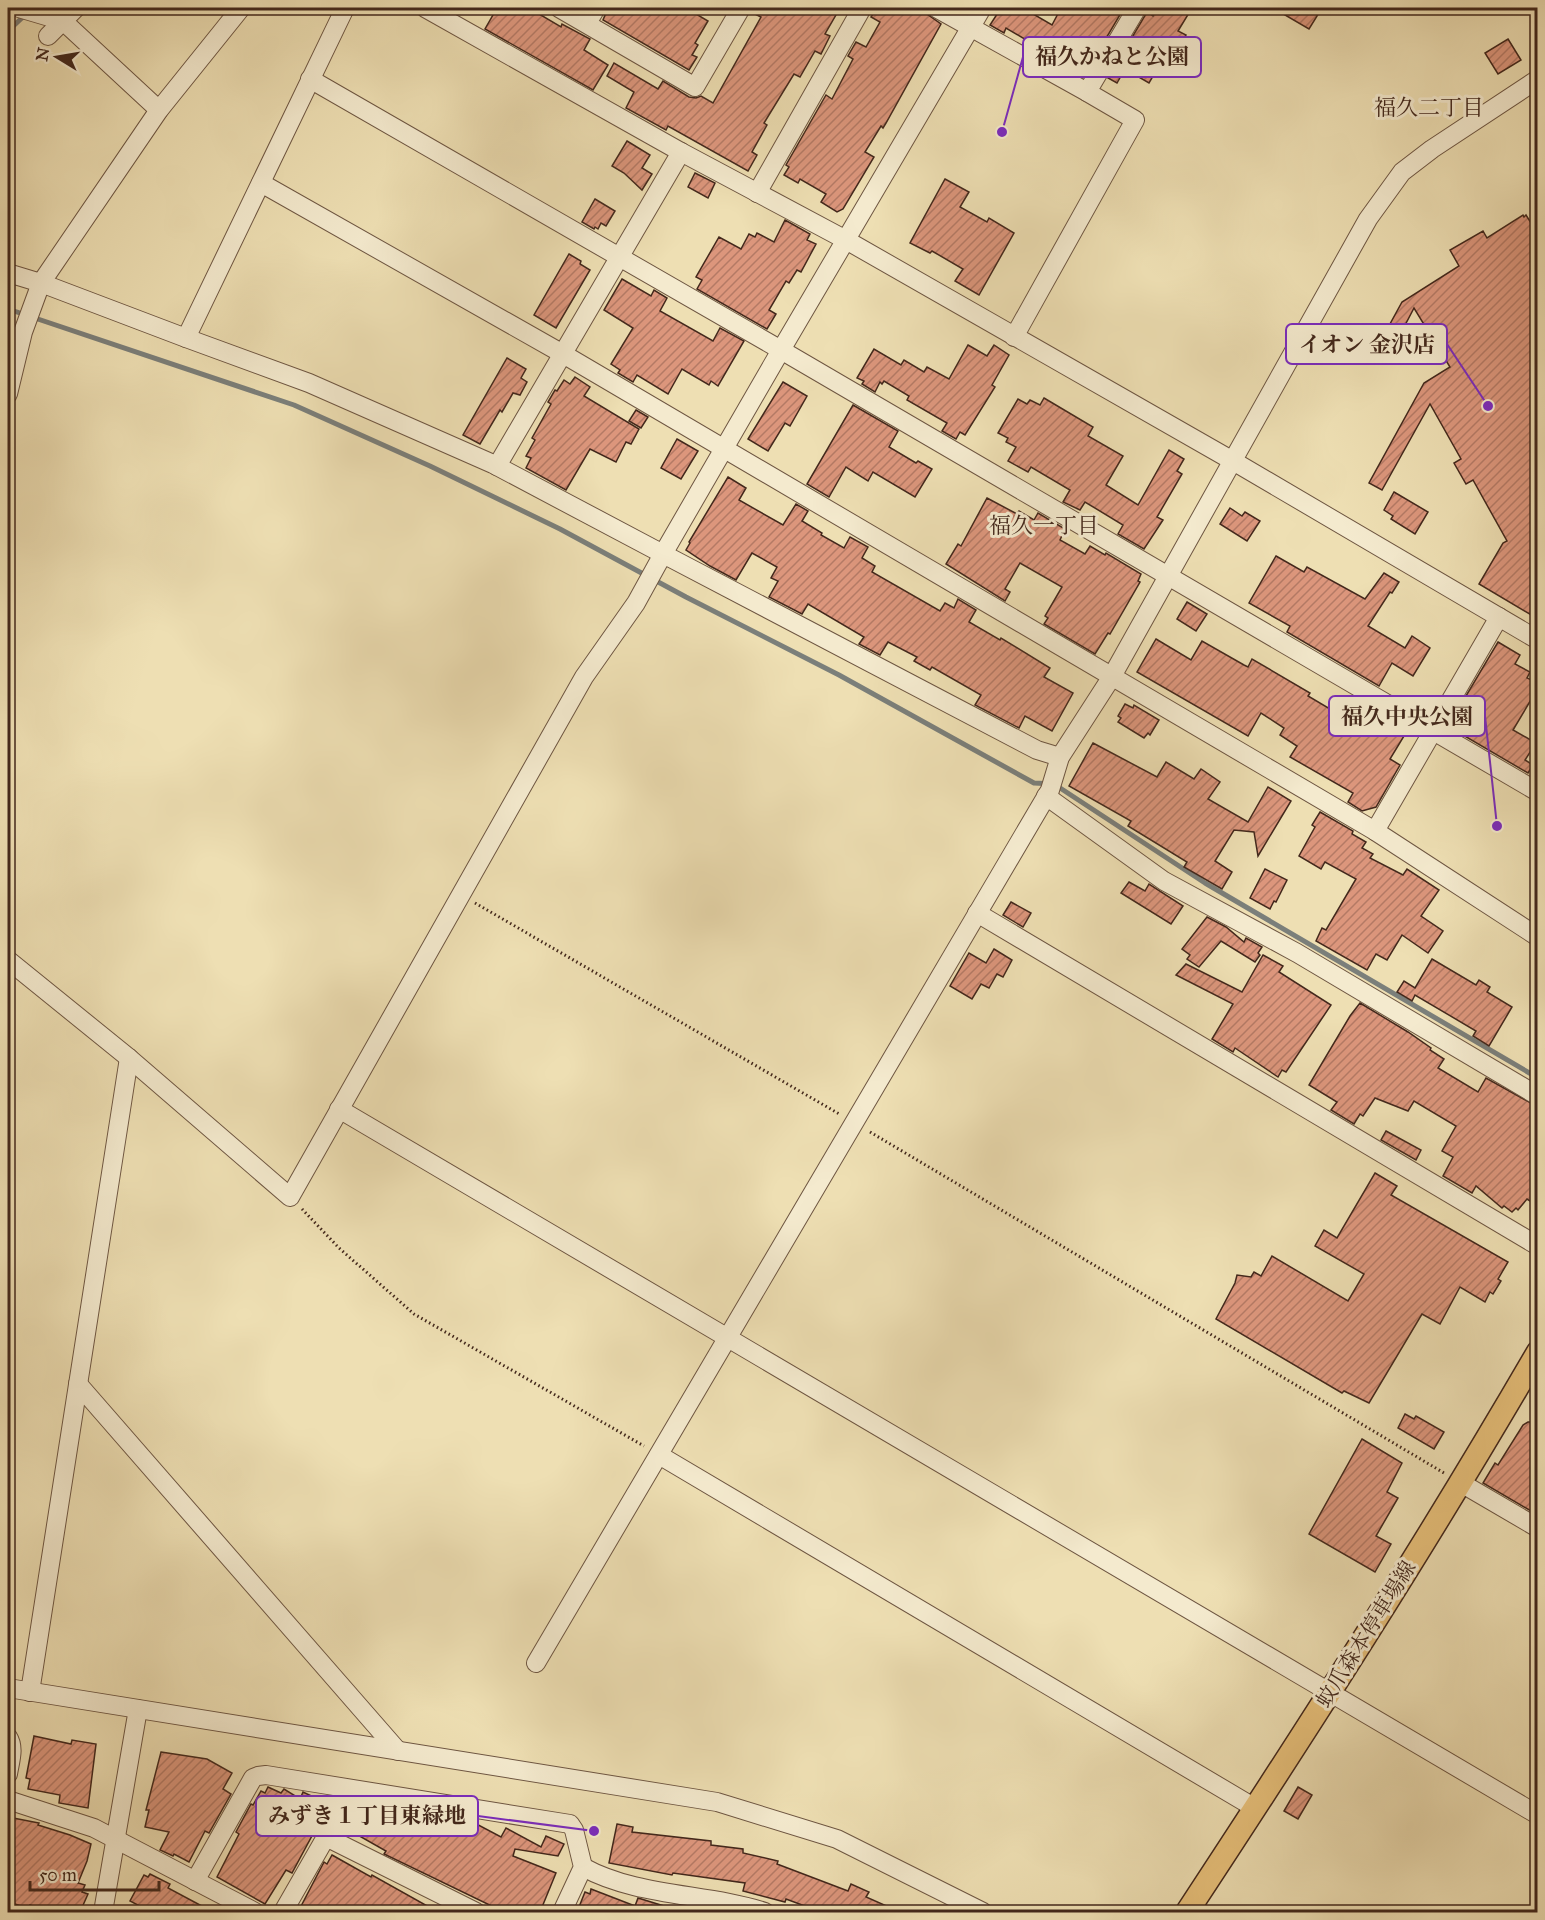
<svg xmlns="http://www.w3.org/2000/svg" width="1545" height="1920" font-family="'IM FELL Great Primer','Noto Serif JP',serif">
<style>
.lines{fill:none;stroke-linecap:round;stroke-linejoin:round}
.stream{stroke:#7b7f7a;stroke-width:5}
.building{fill:url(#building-hatch);stroke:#43281c;stroke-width:1.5}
.minor-casing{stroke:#6e5642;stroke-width:20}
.major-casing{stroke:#43281c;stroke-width:25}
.path{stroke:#43281c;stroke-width:3;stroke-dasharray:1.5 3;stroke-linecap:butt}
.minor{stroke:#f4eace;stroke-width:18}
.major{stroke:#e7c07a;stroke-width:22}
.labels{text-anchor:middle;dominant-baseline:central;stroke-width:6;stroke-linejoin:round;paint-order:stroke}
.street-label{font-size:21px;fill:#43281c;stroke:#f4eace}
.neighbourhood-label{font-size:22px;fill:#43281c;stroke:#f4eace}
.leader{fill:none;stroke:#7b2cbf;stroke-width:2}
.callout-dot{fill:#7b2cbf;stroke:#f4eace;stroke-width:2}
.callout{fill:#f4eace;stroke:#7b2cbf;stroke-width:2}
.callout-label{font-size:22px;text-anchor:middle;font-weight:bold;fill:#43281c}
</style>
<defs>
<pattern id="building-hatch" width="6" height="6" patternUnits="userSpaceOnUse" patternTransform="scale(1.5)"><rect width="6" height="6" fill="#dc967c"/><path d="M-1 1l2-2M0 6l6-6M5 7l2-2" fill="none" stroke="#b47a65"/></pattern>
</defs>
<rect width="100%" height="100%" fill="#eedfb3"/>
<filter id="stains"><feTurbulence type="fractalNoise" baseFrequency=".00333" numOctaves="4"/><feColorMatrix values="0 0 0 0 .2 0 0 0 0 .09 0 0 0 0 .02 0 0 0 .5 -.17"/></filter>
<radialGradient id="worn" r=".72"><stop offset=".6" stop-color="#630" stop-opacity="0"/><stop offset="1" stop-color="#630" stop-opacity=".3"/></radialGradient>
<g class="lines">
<!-- stream -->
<g class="stream">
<path d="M8 31 25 15"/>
<path d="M8 309 294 405 430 466 560 529 686 597 839 675 1034 783 1054 784 1205 883 1538 1078"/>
</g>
</g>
<!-- building -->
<g class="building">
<path d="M497 8H529L561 27 562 24 590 39 584 50 608 65 593 90 485 29Z"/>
<path d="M608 8H686L708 21 695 43 698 45 692 55 697 57 689 70 603 20Z"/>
<path d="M752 8H840L825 34 830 36 821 54 815 51 800 77 794 74 764 123 767 125 752 152 757 155 748 171 668 126 666 130 626 108 634 92 607 76 614 63 658 89 663 81 689 97 696 98 701 96 713 103 761 17 751 12Z"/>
<path d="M877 8H925L927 14 941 24 886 123 883 128 881 126 865 152 874 157 843 209 837 212 821 202 826 194 800 179 798 183 784 175 789 167 786 165 826 95 832 99 853 59 848 56 856 42 866 47 880 22 871 17Z"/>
<path d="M1001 8H1023L1052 25 1061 8H1124L1098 52 1088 45 1075 69 1006 28 1004 33 990 25Z"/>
<path d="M1158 8H1192L1178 31 1186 35 1166 68 1160 64 1149 83 1125 69 1117 83 1108 78 1147 12 1153 16Z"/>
<path d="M1273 8H1322L1309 29Z"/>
<path d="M1508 39 1521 60 1498 74 1485 53Z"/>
<path d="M627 141 650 155 642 168 652 174 642 190 624 173 612 166Z"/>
<path d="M695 173 715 183 708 198 688 187Z"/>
<path d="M945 179 969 192 960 207 987 222 989 218 1014 233 979 295 955 281 963 269 932 251 930 253 910 243Z"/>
<path d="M595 199 615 211 606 226 601 223 598 229 595 227 594 229 582 222Z"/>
<path d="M1523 215 1524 217 1526 215 1531 223 1538 219V619L1479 584 1503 543 1507 541 1473 480 1466 484 1454 463 1461 459 1430 404 1382 490 1369 483 1424 383 1450 367 1414 308 1402 331 1390 324 1402 302 1459 266 1450 250 1483 231 1487 238Z"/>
<path d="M785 220 810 234 807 240 816 244 801 272 797 270 789 283 786 281 769 310 776 314 767 329 697 289 702 280 696 277 719 237 741 249 749 234 755 237 757 233 774 242Z"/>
<path d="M569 254 581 261 580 264 590 270 556 328 534 315Z"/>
<path d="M622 279 651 296 654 290 667 298 660 311 713 341 720 328 744 341 718 386 711 381 709 385 682 369 668 394 637 375 633 382 618 373 620 370 611 364 633 328 604 310Z"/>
<path d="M968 345 987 356 994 345 1009 355 992 385 995 387 965 435 960 432 956 439 942 431 947 423 907 400 909 396 884 381 882 384 880 382 875 392 862 384 864 381 857 378 874 349 901 365 904 360 924 372 927 367 949 379Z"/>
<path d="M507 358 526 369 521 378 527 382 520 395 513 393 502 412 500 410 480 444 463 435Z"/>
<path d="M575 377 590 387 584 396 639 429 631 444 626 442 616 462 590 449 566 490 526 468 531 458 526 456 535 440 532 438 551 404 548 402 555 390 557 391 564 380 570 384Z"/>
<path d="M783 382 807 396 790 426 785 423 768 451 748 439Z"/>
<path d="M1044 398 1093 427 1088 436 1123 456 1106 485 1138 505 1169 450 1184 459 1177 471 1182 474 1157 517 1163 520 1144 549 1118 534 1123 525 1085 502 1080 510 1063 502 1070 490 1031 467 1028 472 1008 461 1016 447 1006 442 1008 438 998 433 1018 399 1027 404 1030 400 1040 405Z"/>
<path d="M853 405 898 431 889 447 916 463 918 461 932 469 915 497 873 472 868 481 846 467 829 497 807 484Z"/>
<path d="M636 410 648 417 641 428 629 421Z"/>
<path d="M677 439 698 451 681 479 661 468Z"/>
<path d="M728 477 746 488 739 500 783 525 796 504 808 511 802 521 822 533 821 535 844 548 850 537 868 547 862 558 875 566 872 572 940 611 945 603 954 608 958 599 976 610 969 622 1000 640 1001 638 1050 668 1044 677 1073 693 1052 731 1025 716 1019 728 975 705 981 695 932 667 930 670 914 661 917 657 888 642 880 655 859 644 864 637 808 604 802 614 769 597 778 581 771 578 777 567 752 553 736 580 710 566 686 550 690 543 689 542Z"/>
<path d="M1394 492 1428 512 1415 534 1391 519 1393 516 1384 510Z"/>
<path d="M987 498 1017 514 1019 511 1034 520 1038 513 1065 529 1060 540 1085 554 1090 546 1105 555 1106 553 1141 574 1138 581 1140 582 1110 634 1108 633 1095 654 1044 624 1048 618 1045 616 1062 587 1020 563 1005 589 1010 592 1005 601 946 564 958 544 961 546Z"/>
<path d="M1230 508 1242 516 1245 512 1260 521 1247 541 1220 524Z"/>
<path d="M1276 556 1304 572 1307 567 1365 599 1384 573 1399 582 1392 593 1390 592 1368 626 1405 648 1412 636 1430 648 1413 676 1392 663 1379 686 1287 632 1290 626 1249 603Z"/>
<path d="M1187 602 1207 614 1196 631 1177 619Z"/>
<path d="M1156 639 1191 660 1202 641 1244 665 1248 667 1252 659 1310 693 1308 696 1340 715 1345 706 1381 727 1383 724 1404 736 1390 759 1400 765 1376 807 1362 811 1348 802 1353 793 1290 757 1297 746 1280 735 1284 728 1261 713 1248 736 1137 672Z"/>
<path d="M1498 642 1520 655 1515 664 1530 672 1527 678 1538 683V688L1513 730 1536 743 1525 760 1533 765 1528 773 1456 731 1468 711 1460 706Z"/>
<path d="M1125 704 1133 708 1134 705 1159 720 1150 735 1148 733 1144 738 1118 722 1121 718 1118 716Z"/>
<path d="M1093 743 1157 777 1166 762 1194 779 1201 769 1220 782 1208 799 1248 822 1268 787 1291 801 1258 856 1254 832 1234 830 1215 861 1232 872 1222 889 1184 867 1187 862 1128 826 1131 821 1069 786Z"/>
<path d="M1320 812 1353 831 1352 834 1366 842 1362 848 1373 854 1370 858 1403 875 1407 869 1439 890 1421 916 1443 931 1428 953 1402 935 1387 960 1376 954 1367 970 1316 941 1322 928 1326 930 1356 879 1325 862 1321 869 1299 856 1315 827 1312 825Z"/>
<path d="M1265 869 1287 880 1276 902 1274 901 1270 909 1250 898Z"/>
<path d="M1129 882 1145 891 1149 884 1183 906 1171 924 1121 893Z"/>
<path d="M1011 902 1031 913 1023 927 1003 915Z"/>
<path d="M1207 917 1226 927 1244 942 1246 938 1262 947 1258 953 1260 955 1255 962 1221 941 1199 967 1187 959 1190 955 1182 949Z"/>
<path d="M994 949 1012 960 1003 977 997 974 989 988 981 984 972 999 950 986 969 953 986 963Z"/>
<path d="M1263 955 1283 966 1279 972 1331 1005 1286 1072 1282 1070 1278 1077 1235 1048 1233 1052 1212 1039 1233 1004 1176 975 1186 964 1242 992Z"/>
<path d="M1432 959 1476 985 1479 980 1490 987 1487 992 1512 1007 1489 1046 1473 1036 1476 1031 1415 995 1412 1001 1397 992 1404 981 1415 988Z"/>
<path d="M1360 1003 1408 1032 1431 1048 1430 1050 1444 1059 1438 1068 1478 1092 1486 1078 1538 1107V1206L1527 1199 1518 1210 1516 1208 1512 1212 1504 1206 1502 1208 1476 1186 1472 1193 1443 1176 1453 1157 1442 1151 1456 1126 1414 1101 1408 1111 1375 1098 1363 1116 1360 1114 1354 1124 1331 1110 1337 1102 1309 1085 1350 1016Z"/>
<path d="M1386 1131 1421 1150 1416 1160 1381 1140Z"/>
<path d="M1375 1173 1397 1186 1391 1195 1508 1262 1498 1279 1501 1281 1493 1294 1490 1292 1485 1302 1460 1287 1440 1324 1422 1314 1369 1403 1344 1391 1342 1393 1216 1319 1235 1283 1237 1275 1251 1277 1254 1272 1261 1276 1272 1256 1348 1301 1364 1274 1315 1246 1324 1230 1337 1238Z"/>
<path d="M1405 1414 1414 1419 1416 1416 1444 1432 1434 1449 1398 1428Z"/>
<path d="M1528 1422H1538V1515L1483 1483 1495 1463 1498 1465 1523 1425Z"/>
<path d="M1362 1439 1402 1463 1387 1492 1398 1498 1376 1536 1391 1544 1375 1572 1309 1534Z"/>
<path d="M34 1736 71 1744 72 1740 96 1744 88 1808 59 1803 60 1795 28 1789 30 1779 26 1778Z"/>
<path d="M161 1752 207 1759 232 1773 223 1789 231 1794 209 1833 205 1831 189 1862 174 1854 173 1856 160 1850 169 1832 145 1827 149 1810H146Z"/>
<path d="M268 1787 281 1793 284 1789 300 1799 303 1792 324 1802 327 1797 354 1811 359 1801 362 1802 413 1831 423 1812 432 1813 464 1830 469 1820 501 1837 506 1828 541 1847 546 1836 564 1844 558 1856 515 1849 513 1856 556 1873 540 1912H504L384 1854 386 1851 349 1830 348 1832 334 1824 333 1827 320 1821 292 1873 286 1870 265 1904 217 1877 239 1834 236 1832 251 1804 253 1805 261 1791 265 1793Z"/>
<path d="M1298 1787 1312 1795 1298 1819 1284 1811Z"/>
<path d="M8 1817 39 1823 38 1825 70 1835 91 1844 87 1861 78 1883 85 1885 82 1892 88 1894 80 1912H50L30 1905 28 1908 8 1902Z"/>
<path d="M617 1824 633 1827 632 1832 711 1841V1845L743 1849V1853L778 1861 777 1864 848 1891 851 1884 869 1892 866 1897 900 1912H821L786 1899 785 1902 743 1891 745 1883 673 1873 672 1875 609 1863Z"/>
<path d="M332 1855 371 1877 372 1875 438 1912H298L324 1862 327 1864Z"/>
<path d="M150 1874 170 1884 168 1888 213 1912H151L130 1901 144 1875 148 1877Z"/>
<path d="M591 1889 635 1906 638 1898 677 1910 676 1912H577L585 1892 590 1894Z"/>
</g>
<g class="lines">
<!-- minor casing -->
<g class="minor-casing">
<g id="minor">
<path d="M19 8 63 21 159 110"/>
<path d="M425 8 681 152 846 240 1233 461 1538 640"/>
<path d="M559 8 695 87 741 8"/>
<path d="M936 8 1087 92"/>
<path d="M587 23 596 8"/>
<path d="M48 36 76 8"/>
<path d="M310 79 781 350 1538 792"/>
<path d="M261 183 563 354 1375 831 1538 937"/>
<path d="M757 193 862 8"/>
<path d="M8 273 41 283 186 338 309 383 493 464 663 554 781 350 982 8"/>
<path d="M1014 337 1135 120 1087 92 1137 8"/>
<path d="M186 338 345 8"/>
<path d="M8 394 23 332 41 283 159 110 241 8"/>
<path d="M497 466 681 152"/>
<path d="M1046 796 1164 881 1297 953 1538 1096"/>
<path d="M1375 831 1499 617"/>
<path d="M977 913 1538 1246"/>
<path d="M8 960 129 1058 290 1197 584 677 636 603 663 554 1037 750 1060 757"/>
<path d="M339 1109 1538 1815"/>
<path d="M78 1384 398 1751"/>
<path d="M659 1455 1255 1808"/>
<path d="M1461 1483 1538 1528"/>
<path d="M536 1663 1050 790 1060 757 1111 678 1368 219 1402 172 1432 149 1538 79"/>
<path d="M8 1688 717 1802 837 1839 983 1912"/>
<path d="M30 1692 129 1058"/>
<path d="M8 1737C15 1748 10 1761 8 1774"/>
<path d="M8 1800 94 1828 255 1912"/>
<path d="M583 1867C637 1897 707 1893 765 1912"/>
<path d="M195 1881 253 1778 258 1776 266 1775 570 1824 574 1830 583 1867 562 1912"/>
<path d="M103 1912 138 1709"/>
<path d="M283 1912 326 1837 476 1912"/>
</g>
</g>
<!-- major casing -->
<g class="major-casing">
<path id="major" d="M1187 1912C1308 1728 1427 1543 1538 1352"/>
</g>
<!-- path -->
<g class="path">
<path d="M475 903 841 1115"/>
<path d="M870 1132 1444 1473"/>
<path d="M302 1209 339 1248 414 1314 644 1446"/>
</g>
<!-- minor -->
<use href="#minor" class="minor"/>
<!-- major -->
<use href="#major" class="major"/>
</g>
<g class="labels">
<!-- street labels -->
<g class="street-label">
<text transform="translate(1366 1634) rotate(-58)">蚊爪森本停車場線</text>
</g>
<!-- neighbourhood labels -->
<g class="neighbourhood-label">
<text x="1429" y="107">福久二丁目</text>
<text x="1044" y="525">福久一丁目</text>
</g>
</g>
<!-- callouts -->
<path class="leader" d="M1002 132L1023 57M1488 406L1447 344M1497 826L1485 716M594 1831L478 1816"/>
<g class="callout-dot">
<circle cx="1002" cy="132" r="6"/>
<circle cx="1488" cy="406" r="6"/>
<circle cx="1497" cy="826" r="6"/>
<circle cx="594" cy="1831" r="6"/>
</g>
<g class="callout">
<rect x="1023" y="37" width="178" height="40" rx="6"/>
<rect x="1286" y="324" width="161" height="40" rx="6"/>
<rect x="1329" y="696" width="156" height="40" rx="6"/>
<rect x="256" y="1796" width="222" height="40" rx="6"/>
</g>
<g class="callout-label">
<text x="1112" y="64">福久かねと公園</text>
<text x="1367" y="352">イオン 金沢店</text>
<text x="1407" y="724">福久中央公園</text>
<text x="367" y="1823">みずき１丁目東緑地</text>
</g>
<!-- margin -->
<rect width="1545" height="1920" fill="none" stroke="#eedfb3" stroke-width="30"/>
<rect x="9" y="9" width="1527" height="1902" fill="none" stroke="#43281c" stroke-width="3"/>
<rect x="15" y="15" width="1515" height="1890" fill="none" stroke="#43281c" stroke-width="1.5"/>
<!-- north arrow -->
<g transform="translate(57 57) rotate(281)" stroke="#f4eace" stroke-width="4.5" paint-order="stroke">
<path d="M0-4.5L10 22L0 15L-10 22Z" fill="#43281c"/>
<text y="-9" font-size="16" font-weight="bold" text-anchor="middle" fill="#43281c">N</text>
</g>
<!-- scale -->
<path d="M30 1881v9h129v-9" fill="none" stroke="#43281c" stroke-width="3"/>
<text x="39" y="1881" font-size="18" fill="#43281c" stroke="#f4eace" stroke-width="4.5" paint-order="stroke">50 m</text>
<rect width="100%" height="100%" filter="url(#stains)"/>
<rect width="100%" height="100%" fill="url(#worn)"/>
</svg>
